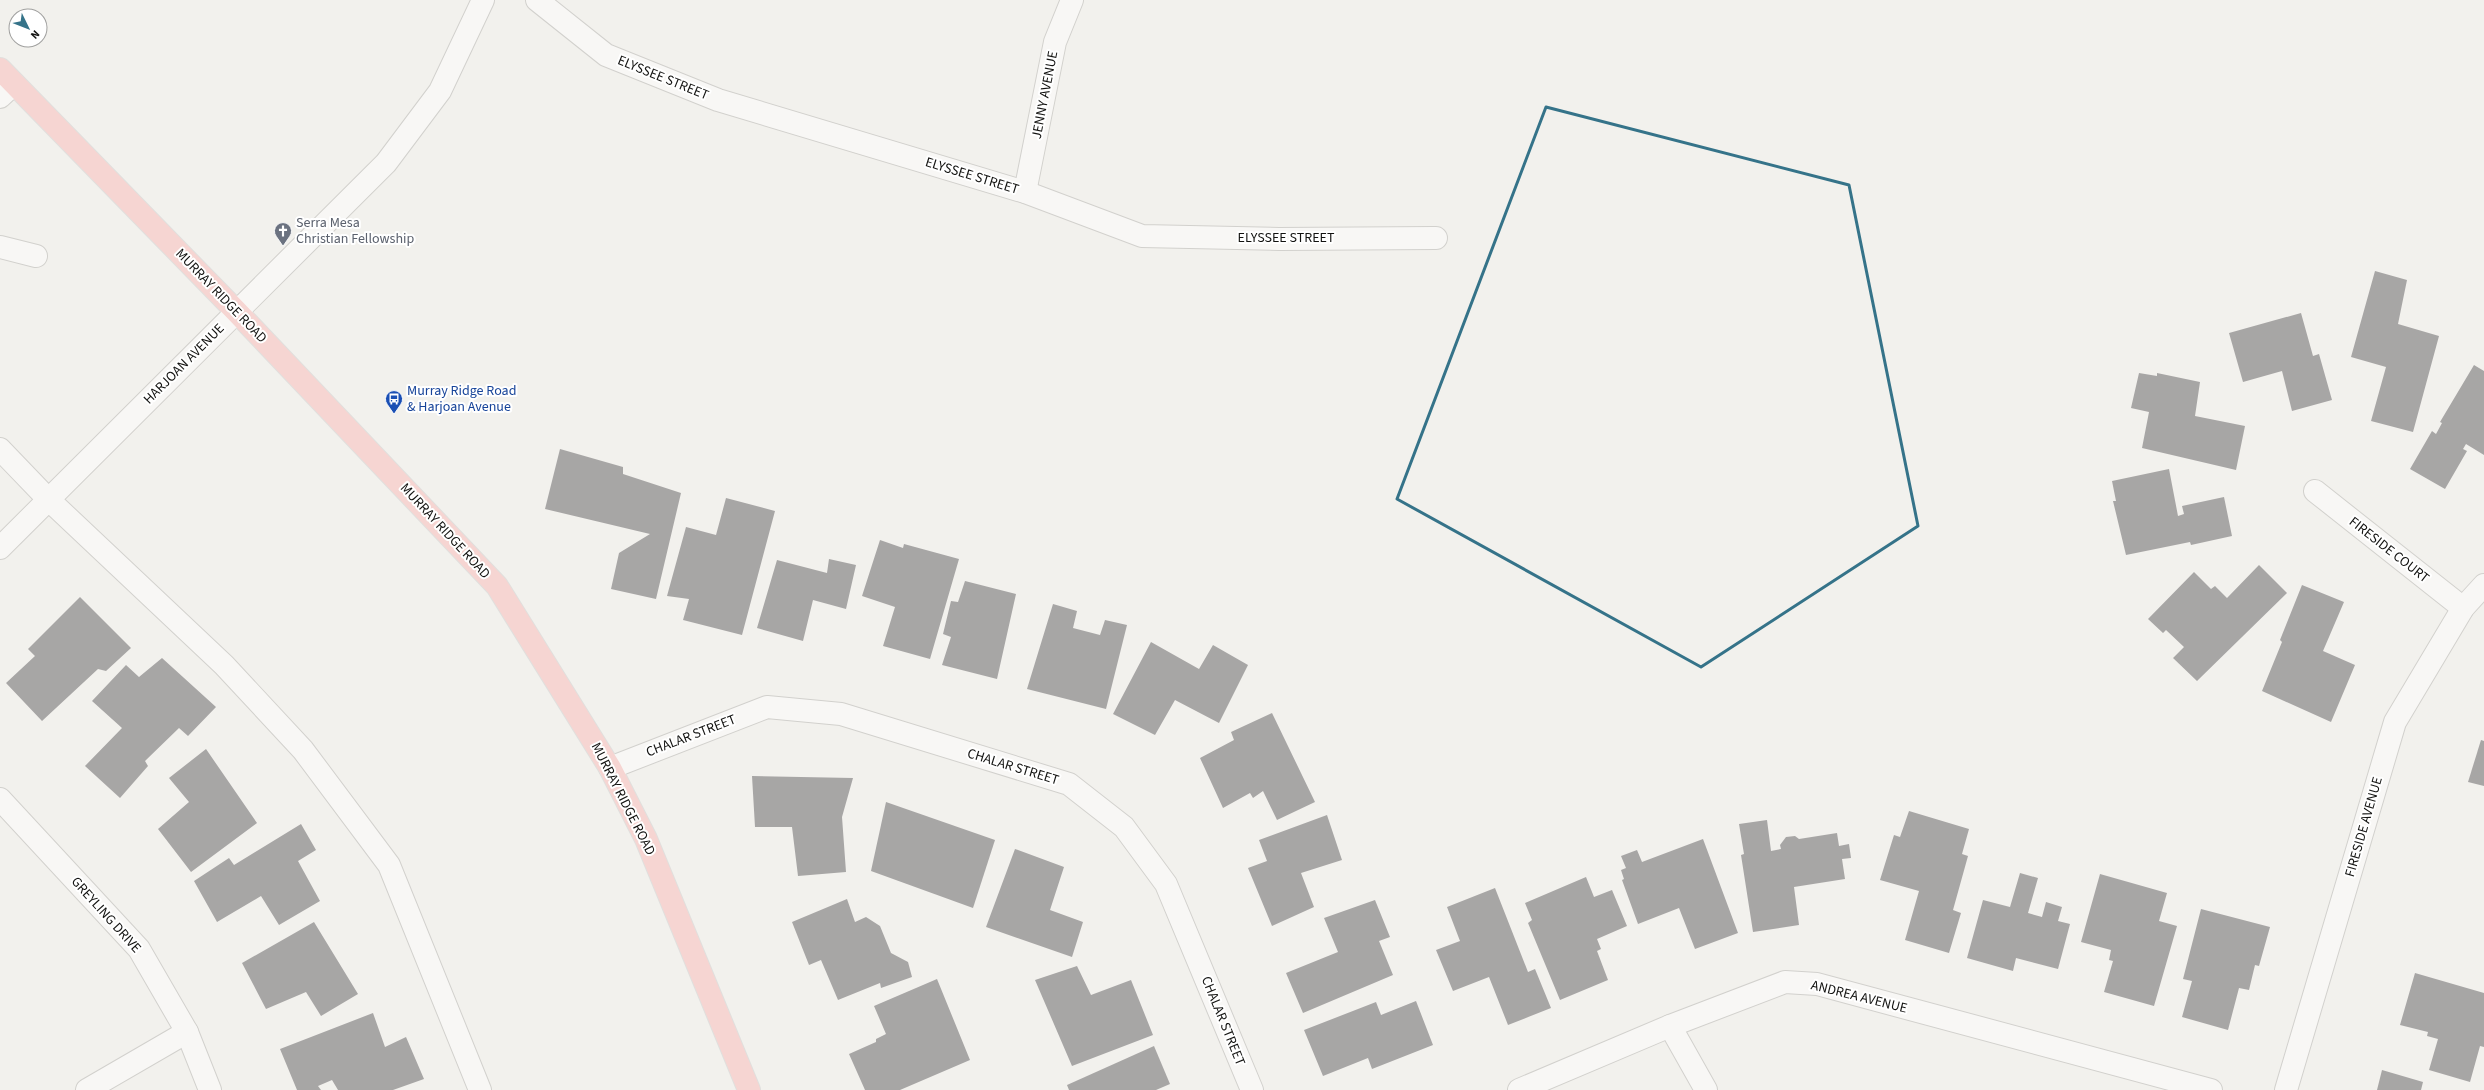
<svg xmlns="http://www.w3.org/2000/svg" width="2484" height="1090" font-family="'Source Sans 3',sans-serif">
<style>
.building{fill:#4d4c4f}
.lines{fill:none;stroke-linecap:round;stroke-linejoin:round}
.minor-casing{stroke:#ababa7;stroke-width:24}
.major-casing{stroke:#cbcbca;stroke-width:24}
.minor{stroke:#fff;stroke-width:22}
.major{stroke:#fab4b2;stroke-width:22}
.marked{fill:none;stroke:#357389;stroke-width:3;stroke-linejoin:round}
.labels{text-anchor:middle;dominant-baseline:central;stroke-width:4;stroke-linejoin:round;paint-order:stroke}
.street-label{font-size:14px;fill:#121210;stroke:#fff}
.worship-label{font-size:14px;fill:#5b616d;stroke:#fff;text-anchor:start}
.transit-label{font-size:14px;fill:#164399;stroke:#fff;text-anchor:start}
</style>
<rect width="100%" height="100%" fill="#f2f1ed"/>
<!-- building -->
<g class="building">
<path d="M2375 271 2407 280 2398 324 2439 336 2413 432 2371 421 2386 367 2351 357Z"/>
<path d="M2301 313 2313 356 2319 354 2332 400 2292 411 2282 371 2243 382 2229 333Z"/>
<path d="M2474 365 2484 371V455L2466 444 2463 449 2467 451 2445 489 2410 469 2432 431 2436 434 2442 423 2440 422Z"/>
<path d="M2139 373 2157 376V373L2200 382 2195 416 2245 426 2236 470 2142 448 2149 412 2131 408Z"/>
<path d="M560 449 623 467V474L681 493 656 599 611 589 619 553 650 534 545 509Z"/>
<path d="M2169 469 2178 516 2184 514 2182 506 2224 497 2232 536 2191 545 2190 542 2126 555 2113 501H2116L2112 481Z"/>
<path d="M726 498 775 511 742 635 683 620 689 599 667 596 686 527 716 535Z"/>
<path d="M880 540 903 548 904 544 959 559 930 659 883 646 895 607 862 596Z"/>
<path d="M829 559 856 565 846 609 813 600 803 641 757 628 777 560 827 573Z"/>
<path d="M2259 565 2287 593 2197 681 2173 658 2184 647 2166 630 2163 633 2148 619 2194 572 2211 589 2215 586 2227 598Z"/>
<path d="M965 581 1016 594 997 679 942 665 951 637 943 634 951 601 958 602Z"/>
<path d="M2302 585 2344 602 2323 651 2355 665 2331 722 2262 691 2282 642 2280 640Z"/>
<path d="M80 597 131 648 106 671 98 669 42 721 6 683 35 656 28 649Z"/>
<path d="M1053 604 1077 611 1073 628 1100 635 1105 620 1127 625 1106 709 1027 689Z"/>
<path d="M1151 642 1199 669 1213 645 1248 665 1219 723 1175 700 1155 735 1113 714Z"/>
<path d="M162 658 216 707 188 736 179 728 145 761 148 766 120 798 85 766 122 728 92 701 126 665 139 677Z"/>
<path d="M1272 713 1315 802 1277 820 1263 791 1253 798 1250 793 1223 808 1200 758 1234 740 1231 732Z"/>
<path d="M2481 740 2484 741V786L2468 782Z"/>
<path d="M206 749 257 823 191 872 158 829 189 802 169 778Z"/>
<path d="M752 776 853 778 842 817 846 872 798 876 792 827H755Z"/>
<path d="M886 802 995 840 973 908 871 871Z"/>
<path d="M1909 811 1969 829 1962 854 1968 856 1953 910 1961 913 1949 953 1905 940 1919 891 1880 880 1894 835 1900 837Z"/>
<path d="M1327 815 1342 860 1301 873 1314 907 1272 926 1248 868 1267 861 1259 840Z"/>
<path d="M1767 820 1771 851 1781 849 1780 845 1786 837 1795 836 1799 839 1837 833 1839 846 1849 844 1851 858 1842 859 1845 879 1794 887 1799 925 1753 932 1741 855 1744 854 1739 824Z"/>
<path d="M301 824 316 850 298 861 320 901 279 925 261 896 217 922 194 881 229 858 234 865Z"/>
<path d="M1703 839 1738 933 1695 949 1679 908 1638 924 1622 880 1624 879 1621 870 1626 868 1621 856 1637 850 1642 862Z"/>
<path d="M1015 849 1064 867 1050 910 1083 922 1072 957 986 927Z"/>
<path d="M2020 873 2038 878 2028 913 2042 917 2046 902 2062 907 2058 921 2070 924 2058 969 2016 958 2013 971 1967 958 1983 900 2010 907Z"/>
<path d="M2100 874 2167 893 2159 921 2177 926 2154 1006 2104 992 2113 961 2109 960 2111 950 2081 942Z"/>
<path d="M1586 877 1594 897 1612 890 1627 926 1597 939 1601 949 1597 951 1608 980 1560 1000 1528 923 1532 920 1525 903Z"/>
<path d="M1495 888 1528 972 1535 969 1551 1008 1508 1025 1489 977 1453 991 1436 950 1460 941 1447 907Z"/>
<path d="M847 899 855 922 866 917 880 926 891 953 908 962 912 977 881 988 880 983 838 1000 821 960 809 965 792 922Z"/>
<path d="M1375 900 1390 937 1379 941 1393 975 1303 1013 1286 973 1338 952 1324 918Z"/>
<path d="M2201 909 2270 927 2259 966 2255 965 2249 990 2239 988 2228 1030 2182 1017 2192 981 2183 979Z"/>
<path d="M314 922 358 994 321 1016 306 992 266 1009 242 963Z"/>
<path d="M1077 966 1091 995 1131 980 1153 1035 1072 1066 1035 980Z"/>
<path d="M2415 973 2484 993V1047L2480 1046 2470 1082 2429 1070 2438 1039 2427 1036 2428 1032 2400 1025Z"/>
<path d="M937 979 970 1060 900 1090H865L849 1054 876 1042V1039L886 1034 874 1006Z"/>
<path d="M1416 1001 1433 1045 1372 1069 1368 1058 1323 1076 1304 1030 1376 1002 1381 1015Z"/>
<path d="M373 1013 385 1047 406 1037 424 1079 393 1090H338L332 1080 318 1086 321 1090H297L280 1049Z"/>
<path d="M1154 1046 1170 1084 1156 1090H1069L1067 1085Z"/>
<path d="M2382 1070 2423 1082 2421 1090H2377Z"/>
</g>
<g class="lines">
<!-- minor casing -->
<g class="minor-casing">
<g id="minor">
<path d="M537 0 606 55 718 100 1025 192 1142 236 1279 239 1436 238"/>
<path d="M0 97 14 84"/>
<path d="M1025 192 1055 42 1072 0"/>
<path d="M0 247 36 256"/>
<path d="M0 449 48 499 224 665 303 750 389 865 480 1090"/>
<path d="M2315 491 2463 608"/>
<path d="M0 548 386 163 440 91 483 0"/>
<path d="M610 768 767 707 841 714 1069 784 1124 827 1166 884 1252 1090"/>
<path d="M0 799 139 949 187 1032 210 1090"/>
<path d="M1670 1026 1706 1090"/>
<path d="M87 1090 187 1032"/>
<path d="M1519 1090 1670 1026 1785 982 1817 984 2211 1090"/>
<path d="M2286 1090 2395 722 2463 608 2484 585"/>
</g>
</g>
<!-- major casing -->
<g class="major-casing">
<path id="major" d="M0 69 236 311 497 586 610 768 646 839 749 1090"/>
</g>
<!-- minor -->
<use href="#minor" class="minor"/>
<!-- major -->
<use href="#major" class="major"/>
</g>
<!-- marked area -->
<path d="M0 0H2484V1090H0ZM1546 107 1849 185 1918 526 1701 667 1397 499Z" fill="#f2f1ed" fill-opacity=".55" fill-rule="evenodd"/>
<path class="marked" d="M1546 107 1849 185 1918 526 1701 667 1397 499Z"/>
<!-- icons -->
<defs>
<g id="church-pin" transform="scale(0.9)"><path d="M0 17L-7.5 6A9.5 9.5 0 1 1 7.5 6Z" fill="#6b7280" stroke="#fff"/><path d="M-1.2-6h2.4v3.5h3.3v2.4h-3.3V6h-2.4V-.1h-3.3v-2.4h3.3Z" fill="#fff"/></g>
<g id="bus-pin" transform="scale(0.9)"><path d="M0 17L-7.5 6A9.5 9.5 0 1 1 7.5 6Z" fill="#1a4fb4" stroke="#fff"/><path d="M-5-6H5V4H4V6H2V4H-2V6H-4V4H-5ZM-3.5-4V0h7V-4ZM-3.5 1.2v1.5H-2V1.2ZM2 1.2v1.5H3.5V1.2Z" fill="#fff"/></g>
</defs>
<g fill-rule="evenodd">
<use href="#church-pin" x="283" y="231"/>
<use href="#bus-pin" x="394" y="399"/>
</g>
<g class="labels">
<!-- street labels -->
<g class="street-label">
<text transform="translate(663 78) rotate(22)">ELYSSEE STREET</text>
<text transform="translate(1045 95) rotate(-79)">JENNY AVENUE</text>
<text transform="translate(972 176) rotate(17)">ELYSSEE STREET</text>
<text x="1286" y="238">ELYSSEE STREET</text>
<text transform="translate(221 296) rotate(46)">MURRAY RIDGE ROAD</text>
<text transform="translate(184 364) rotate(-45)">HARJOAN AVENUE</text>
<text transform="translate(445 531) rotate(47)">MURRAY RIDGE ROAD</text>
<text transform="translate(2389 550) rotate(38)">FIRESIDE COURT</text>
<text transform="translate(691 736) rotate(-21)">CHALAR STREET</text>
<text transform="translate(1013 767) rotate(17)">CHALAR STREET</text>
<text transform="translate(623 799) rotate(63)">MURRAY RIDGE ROAD</text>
<text transform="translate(2364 827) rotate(-74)">FIRESIDE AVENUE</text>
<text transform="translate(106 915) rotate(48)">GREYLING DRIVE</text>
<text transform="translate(1859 997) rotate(14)">ANDREA AVENUE</text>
<text transform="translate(1223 1021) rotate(68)">CHALAR STREET</text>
</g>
<!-- worship labels -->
<g class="worship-label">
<text x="296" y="223">Serra Mesa<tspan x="296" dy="16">Christian Fellowship</tspan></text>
</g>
<!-- transit labels -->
<g class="transit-label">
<text x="407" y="391">Murray Ridge Road<tspan x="407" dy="16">&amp; Harjoan Avenue</tspan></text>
</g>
</g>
<!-- north arrow -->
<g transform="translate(28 28) rotate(133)"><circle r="19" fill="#ffffff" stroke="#a0a09f"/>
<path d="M0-3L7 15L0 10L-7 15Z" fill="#357389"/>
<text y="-6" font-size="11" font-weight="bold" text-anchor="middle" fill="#121210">N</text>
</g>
</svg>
